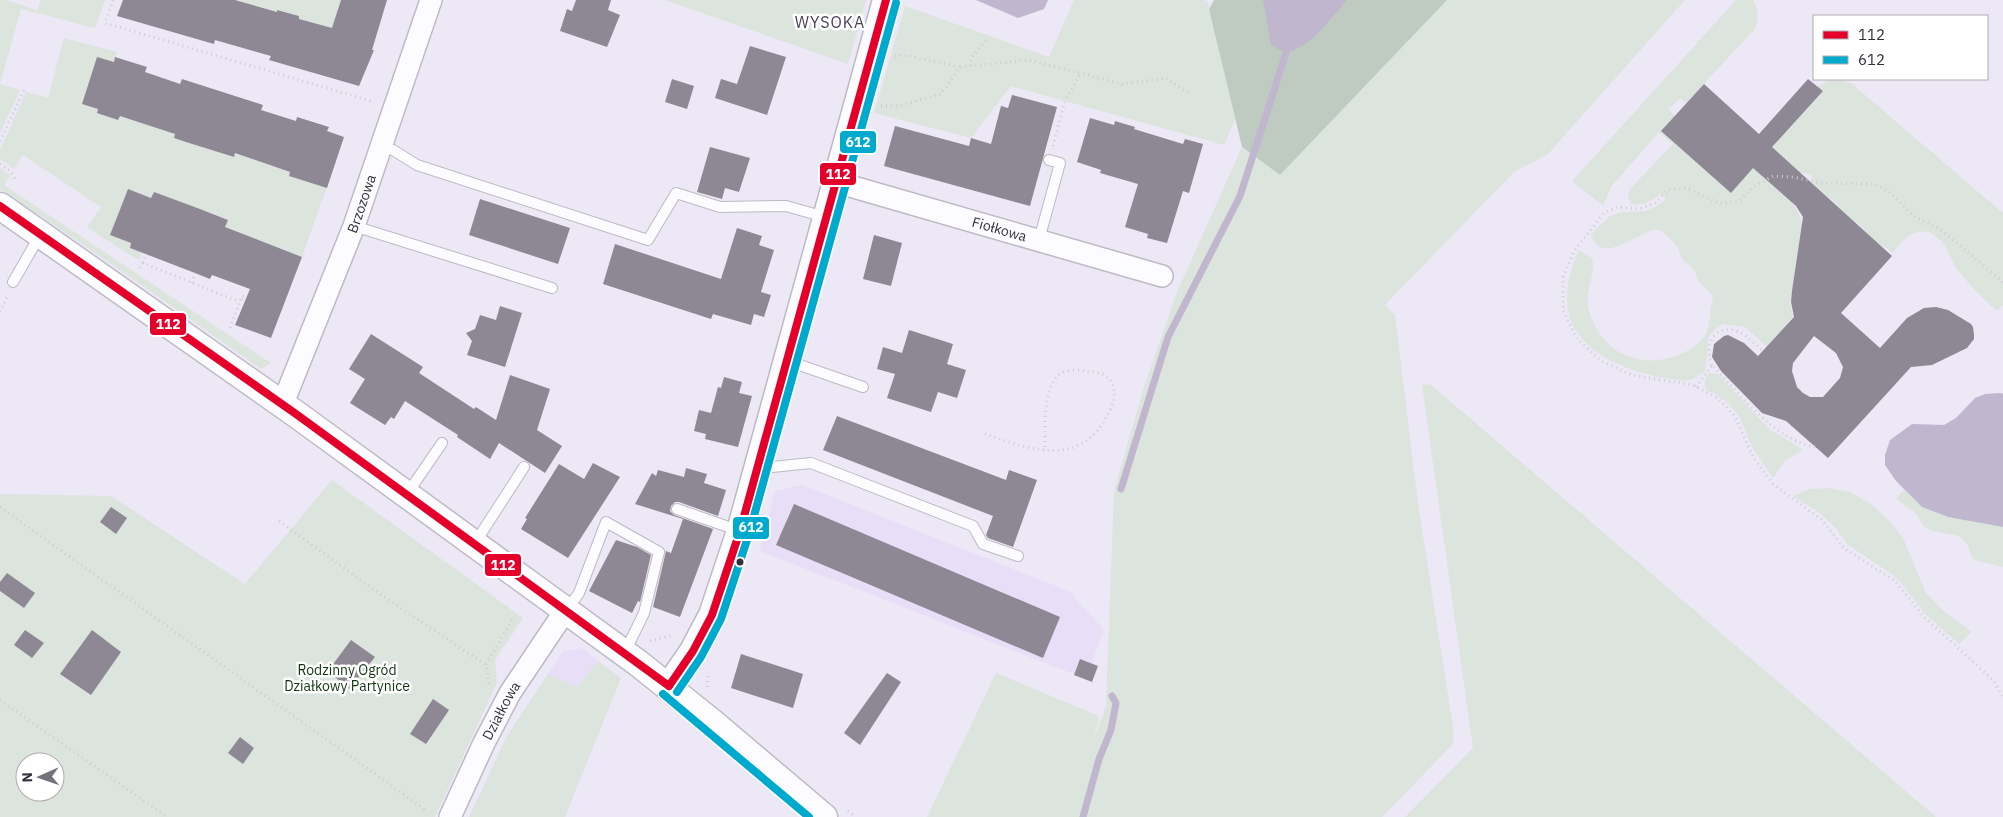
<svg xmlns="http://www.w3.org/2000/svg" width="2003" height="817" font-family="'IBM Plex Sans',sans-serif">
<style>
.built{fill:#e9def8}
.green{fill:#dbe4dd;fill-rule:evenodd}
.forest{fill:#bfcac1}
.water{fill:#c0b6ce}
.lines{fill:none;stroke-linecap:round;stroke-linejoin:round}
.stream{stroke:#c0b6ce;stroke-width:7}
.building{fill:#8d8893;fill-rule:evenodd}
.service-casing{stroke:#beb9c5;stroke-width:12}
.minor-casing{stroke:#beb9c5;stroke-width:24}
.tertiary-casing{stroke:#beb9c5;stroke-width:29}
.path{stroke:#cfccd1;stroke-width:3;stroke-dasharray:1 4;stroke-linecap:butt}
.service{stroke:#fcfcfe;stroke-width:10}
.minor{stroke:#fcfcfe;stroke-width:21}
.tertiary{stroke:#fcfcfe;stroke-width:26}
.bus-1-casing{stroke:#fff;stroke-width:11}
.bus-2-casing{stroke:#fff;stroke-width:11}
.bus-1{stroke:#e4002b;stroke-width:8}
.bus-2{stroke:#00a9ce;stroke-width:8}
.bus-dot{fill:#342f3a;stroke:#fff;stroke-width:2}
.labels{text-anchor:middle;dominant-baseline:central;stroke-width:5;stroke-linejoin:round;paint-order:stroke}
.street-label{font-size:14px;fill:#342f3a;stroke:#fff}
.park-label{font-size:14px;fill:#10350f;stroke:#fff}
.quarter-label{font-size:16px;letter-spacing:1px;fill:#4b4059;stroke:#fff}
.line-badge{stroke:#fff;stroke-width:2}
.badge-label{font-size:14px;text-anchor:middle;font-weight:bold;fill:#fff}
</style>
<rect width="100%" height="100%" fill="#ede8f5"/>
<!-- built -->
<g class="built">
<path d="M802 485 1069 591 1104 630 1086 679 760 551 775 491Z"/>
<path d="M582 648 598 661 577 687 548 674 563 651Z"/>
</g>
<!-- green -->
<g class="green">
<path d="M0 0H6L37 10 41 0H105L95 28 21 9 0 84 20 90 0 133Z"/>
<path d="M235 0H341L338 10 341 12 334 33 324 26 299 19V16L277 10V12Z"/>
<path d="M665 0H866L848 64Z"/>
<path d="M1074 0H1205L1208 2 1235 119 1224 145 1011 86 971 138 874 113 905 6 1049 57Z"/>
<path d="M1447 0H1685L1548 154 1514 172 1385 305 1395 315 1418 504 1454 733 1452 745 1382 817H927L996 673 1099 716 1094 739 1106 706 1114 491 1144 387 1177 292 1242 147 1280 175Z"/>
<path d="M1736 0H1753C1759 11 1760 18 1754 30L1686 103 1680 98 1669 109 1674 115 1682 134 1757 147 1820 95 1821 90 1817 87 1833 79 1851 83 2003 213V305L1997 311C1981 297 1967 283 1955 266 1950 258 1948 249 1942 242 1925 221 1904 235 1893 253L1883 246 1874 244 1866 236 1864 229 1857 223 1845 218 1836 203 1813 186 1811 175C1794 170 1778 170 1761 176 1777 189 1801 204 1802 226L1790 303 1793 317 1767 347 1745 327 1723 324 1717 328 1709 336 1705 371C1700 375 1695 379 1688 380 1681 382 1673 379 1665 378 1632 372 1592 359 1574 327 1561 303 1568 274 1579 250L1592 258C1597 275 1582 292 1590 314 1603 352 1636 368 1673 357 1685 353 1697 347 1705 336 1710 327 1710 309 1713 298 1711 291 1706 290 1701 284 1697 279 1696 272 1691 267 1689 264 1685 263 1682 259 1680 256 1680 252 1678 249 1675 243 1665 232 1658 230 1643 227 1601 270 1591 234L1610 216 1622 212 1645 211 1655 207 1666 199 1661 194C1651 201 1644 206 1631 204L1628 196 1630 189 1673 144 1659 132 1611 187 1603 206 1572 181Z"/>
<path d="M64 38 117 52 114 62 97 57 82 104 98 109 118 120 120 116 175 134 174 138 233 157 235 153 290 172 289 176 310 182 328 184 302 257 225 227 227 219 201 209 198 216 154 192 151 198 128 189 110 235 131 243 130 248 141 252 140 258 136 259 87 227 101 207 23 155 14 169 0 159V150L26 92 48 98Z"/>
<path d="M0 168 10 175 4 185 271 363 261 369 104 259 0 189Z"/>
<path d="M1709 373 1718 374 1769 429 1803 450 1785 461 1773 478 1752 447 1739 416 1726 401 1705 388V380Z"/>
<path d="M1430 384 1936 817H1405L1473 748 1422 385Z"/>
<path d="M332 480 523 618 495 660 497 683 435 817H0V494L111 496 245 584ZM25 762H55V792H25Z"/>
<path d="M1828 488 1850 492 1872 505 1889 521 1903 538 1926 593 1942 610 1972 632 1959 644 1925 614 1903 585 1893 575 1847 544 1836 528 1820 513 1793 496 1810 489Z"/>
<path d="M1904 490 1922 507 1948 517 2003 527V567L1975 560 1971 556 1968 545 1959 536 1932 531 1924 527 1916 513 1896 499Z"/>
<path d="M598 661 621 678 565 817H469L507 736 548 674 577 687Z"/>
</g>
<!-- forest -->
<path class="forest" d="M1214 0H1447L1280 175 1242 147 1209 9Z"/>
<!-- water -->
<g class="water">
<path d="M976 0H1048L1044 9 1018 18Z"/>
<path d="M1263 0H1347C1329 20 1313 45 1286 53L1271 45Z"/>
<path d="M2001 393 2003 394V527L1948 517 1922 507 1896 481 1885 465V455L1890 440 1912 424 1944 425 1956 418 1975 398 1985 394Z"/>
</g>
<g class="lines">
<!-- stream -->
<g class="stream">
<path d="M1121 489 1168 337 1240 196 1286 53"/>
<path d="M1083 817 1099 759 1111 730 1116 703 1112 696"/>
</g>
</g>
<!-- building -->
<g class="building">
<path d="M123 0H235L277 12V10L299 16V19L332 28 341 0H387L372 50H374L359 86 269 60 271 56 215 40 214 44 117 16Z"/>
<path d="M576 0H611L608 10 620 15 607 47 560 31 567 9 572 11Z"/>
<path d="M750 46 786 57 767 115 715 98 721 79 737 84Z"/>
<path d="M97 57 114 62 115 57 147 67 145 72 180 84 182 79 263 105 261 110 296 121 297 117 329 127 327 131 344 137 327 188 289 176 290 172 235 153 234 157 186 142 174 138 175 134 120 116 118 120 97 113 98 109 82 104Z"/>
<path d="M672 79 694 86 687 109 665 102Z"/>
<path d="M1808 79 1823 91 1772 147 1892 256 1841 313 1880 348 1907 318 1924 308 1936 307 1948 310 1971 324 1973 327 1974 335V339L1967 348 1932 365 1911 367 1828 458 1786 421 1762 413 1721 371 1712 357 1714 344 1724 336 1728 335 1744 343 1758 356 1794 317 1791 302 1792 291 1803 217 1796 206 1753 168 1731 193 1661 131 1704 84 1759 134ZM1814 336 1836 353 1843 367 1840 378 1823 397H1810L1803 393 1797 387 1792 371 1793 363Z"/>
<path d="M1012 95 1057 107 1030 206 884 166 895 126 969 146 971 138 991 144 1001 106 1008 108Z"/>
<path d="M1090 118 1114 125 1115 121 1135 127 1134 129 1183 144 1185 139 1203 144 1189 193 1183 191 1167 243 1147 238 1148 234 1125 227 1138 184 1100 173 1101 170 1077 162Z"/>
<path d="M710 147 750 158 739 192 725 188 722 199 697 192Z"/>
<path d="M128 189 151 198 154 192 200 209 228 220 225 227 302 257 271 338 235 325 250 289 212 275 210 279 195 273 130 248 131 243 110 235Z"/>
<path d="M480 199 570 228 558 264 469 235Z"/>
<path d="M737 228 762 236 759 245 774 250 761 292 771 295 764 317 754 314 751 325 713 314 711 319 603 284 615 244 721 279Z"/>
<path d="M874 235 902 243 891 286 863 279Z"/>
<path d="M500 306 522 313 505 367 467 355 472 341 466 333 475 329 480 315 496 320Z"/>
<path d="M909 330 953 344 947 364 966 370 957 398 938 392 931 412 887 398 895 374 877 369 883 347 902 353Z"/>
<path d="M371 334 423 367 419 373 474 409 476 407 496 420 510 375 550 389 537 430 562 446 545 473 499 443 490 459 457 437 458 435 405 401 394 419 391 417 385 425 350 403 365 379 349 369Z"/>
<path d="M724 377 742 382 739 393 752 396 738 447 705 439 706 434 694 431 699 410 711 413 718 387 721 388Z"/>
<path d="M837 416 1006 480 1009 470 1037 480 1013 547 988 538 986 535 993 516 823 450Z"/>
<path d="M593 463 620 477 568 558 521 529 527 519 525 518 559 464 584 479Z"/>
<path d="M686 468 707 474 704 483 726 490 718 516 679 502H675L671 506 670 511 674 515 713 529 680 617 653 607 666 551 671 553 683 519 635 504 652 473 656 476 658 470 684 477Z"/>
<path d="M794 504 1060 617 1043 658 776 545Z"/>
<path d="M111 507 127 518 116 534 100 522Z"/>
<path d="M616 540 637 547 651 555 640 602 638 601 632 613 589 591Z"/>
<path d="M7 573 35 593 24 608 0 591V582Z"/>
<path d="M25 630 44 643 32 658 14 645Z"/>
<path d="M92 630 121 652 91 695 60 674Z"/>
<path d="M351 640 375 657 349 689 328 671Z"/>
<path d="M741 654 803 674 793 708 731 688Z"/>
<path d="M1080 659 1098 666 1092 682 1074 675Z"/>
<path d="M887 673 901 682 860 745 844 733Z"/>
<path d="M433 699 449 710 426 744 410 734Z"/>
<path d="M240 737 254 748 243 764 228 753Z"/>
</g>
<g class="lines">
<!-- service casing -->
<g class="service-casing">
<g id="service">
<path d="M381 146 393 150 417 165 648 240 676 193 720 207 786 206 825 217"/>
<path d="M354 226 552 288"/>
<path d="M1039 240 1060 163 1049 160"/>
<path d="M13 282 40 235"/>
<path d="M788 361 863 387"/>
<path d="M760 464 772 467 811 463 973 526 983 544 1018 556"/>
<path d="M407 494 442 443"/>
<path d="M677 509 740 531"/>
<path d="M475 543 524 467"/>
<path d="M566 611 579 593 606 522 659 552 644 613 625 652"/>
</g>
</g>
<!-- minor casing -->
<g class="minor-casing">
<g id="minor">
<path id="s1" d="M836 182 1162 276"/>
<path id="s2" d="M281 404 287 393 354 226 431 0"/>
<path id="s3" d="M450 817 484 743 510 693 565 611"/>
</g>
</g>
<!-- tertiary casing -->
<g class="tertiary-casing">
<g id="tertiary">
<path d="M0 206 296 414 638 663 713 723 824 817"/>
<path d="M669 686 693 651 712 615 740 531 886 0"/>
</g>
</g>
<!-- path -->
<g class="path">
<path d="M113 0 105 23 374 102"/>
<path d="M895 56 903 55 960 67"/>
<path d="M970 66 971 58 987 39"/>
<path d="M881 106H899L941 94 960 67 1029 60 1122 84 1166 78 1184 91 1191 92"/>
<path d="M0 141 25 88"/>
<path d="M1053 146 1065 101 1081 72"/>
<path d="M0 164 10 171 15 179"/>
<path d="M143 263 146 254"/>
<path d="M140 268 143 263 240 302"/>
<path d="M2003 282 1940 229 1915 217 1888 191 1874 184 1822 183 1793 177 1773 176 1756 185 1739 201 1720 204 1686 188 1668 190 1655 203 1639 209 1617 207 1604 213 1574 251 1563 277V310L1577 339 1601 361 1632 375 1693 385 1719 399 1735 416 1753 457 1773 484 1821 519 1845 549 1895 581 1924 617 1994 681 2003 698"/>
<path d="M192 283 195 273"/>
<path d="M0 312 7 297"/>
<path d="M230 328 242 296 247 298"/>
<path d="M1712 365C1703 346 1714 324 1737 331 1747 335 1755 344 1763 351"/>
<path d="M1696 387 1712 365C1740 394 1775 441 1816 447"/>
<path d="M985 434C1029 449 1079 469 1107 416 1113 406 1117 395 1112 383 1107 373 1096 372 1086 371 1078 370 1067 369 1060 374 1042 387 1045 432 1045 451"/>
<path d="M0 507 427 811"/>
<path d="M279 521 377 592 486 665"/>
<path d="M650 641 673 635"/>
<path d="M489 684 486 665 513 618"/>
<path d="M708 687 707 680 709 673"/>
<path d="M0 700 167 817"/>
<path d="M848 811 856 817"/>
</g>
<!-- service -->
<use href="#service" class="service"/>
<!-- minor -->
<use href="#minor" class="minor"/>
<!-- tertiary -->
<use href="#tertiary" class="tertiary"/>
<!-- bus-1 casing -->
<g class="bus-1-casing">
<g id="bus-1">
<path d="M0 206 296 414 669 686"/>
<path d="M669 686 693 651 712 615 740 531 886 0"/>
</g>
</g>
<!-- bus-2 casing -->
<g class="bus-2-casing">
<g id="bus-2">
<path d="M677 692 701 657 721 619 749 534 896 3"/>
<path d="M663 694 809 817"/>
</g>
</g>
<!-- bus-1 -->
<use href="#bus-1" class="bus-1"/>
<!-- bus-2 -->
<use href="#bus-2" class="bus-2"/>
</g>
<!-- markers -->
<circle class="bus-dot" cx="740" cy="562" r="4.5"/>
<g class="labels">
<!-- street labels -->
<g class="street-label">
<text stroke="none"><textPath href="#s2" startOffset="216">Brzozowa</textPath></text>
<text stroke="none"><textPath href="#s1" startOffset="170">Fiołkowa</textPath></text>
<text stroke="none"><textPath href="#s3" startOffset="118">Działkowa</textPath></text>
</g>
<!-- park labels -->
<g class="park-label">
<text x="347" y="670">Rodzinny Ogród<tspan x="347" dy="16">Działkowy Partynice</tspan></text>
</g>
<!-- quarter labels -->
<g class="quarter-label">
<text x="830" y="22">WYSOKA</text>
</g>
</g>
<g class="line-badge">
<rect x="839" y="130" width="38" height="24" rx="5" fill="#00a9ce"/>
<rect x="819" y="162" width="38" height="24" rx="5" fill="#e4002b"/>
<rect x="149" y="312" width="38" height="24" rx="5" fill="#e4002b"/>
<rect x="732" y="516" width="38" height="24" rx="5" fill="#00a9ce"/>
<rect x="484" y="553" width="38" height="24" rx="5" fill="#e4002b"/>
</g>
<g class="badge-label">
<text x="858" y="147">612</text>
<text x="838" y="179">112</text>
<text x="168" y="329">112</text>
<text x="751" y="532">612</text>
<text x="503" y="570">112</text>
</g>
<!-- legend -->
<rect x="1813" y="15" width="175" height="65" fill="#ffffff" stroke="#aeacb0"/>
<rect x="1823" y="31" width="25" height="8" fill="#e4002b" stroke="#aeacb0"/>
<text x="1858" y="40" font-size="15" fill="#342f3a">112</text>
<rect x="1823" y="56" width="25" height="8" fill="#00a9ce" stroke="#aeacb0"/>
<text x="1858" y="65" font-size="15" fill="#342f3a">612</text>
<!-- north arrow -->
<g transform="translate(40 777) rotate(268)"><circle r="24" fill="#ffffff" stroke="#aeacb0"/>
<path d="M0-4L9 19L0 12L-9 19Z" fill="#75707b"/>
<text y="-8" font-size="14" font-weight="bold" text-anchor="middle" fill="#342f3a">N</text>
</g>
</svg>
